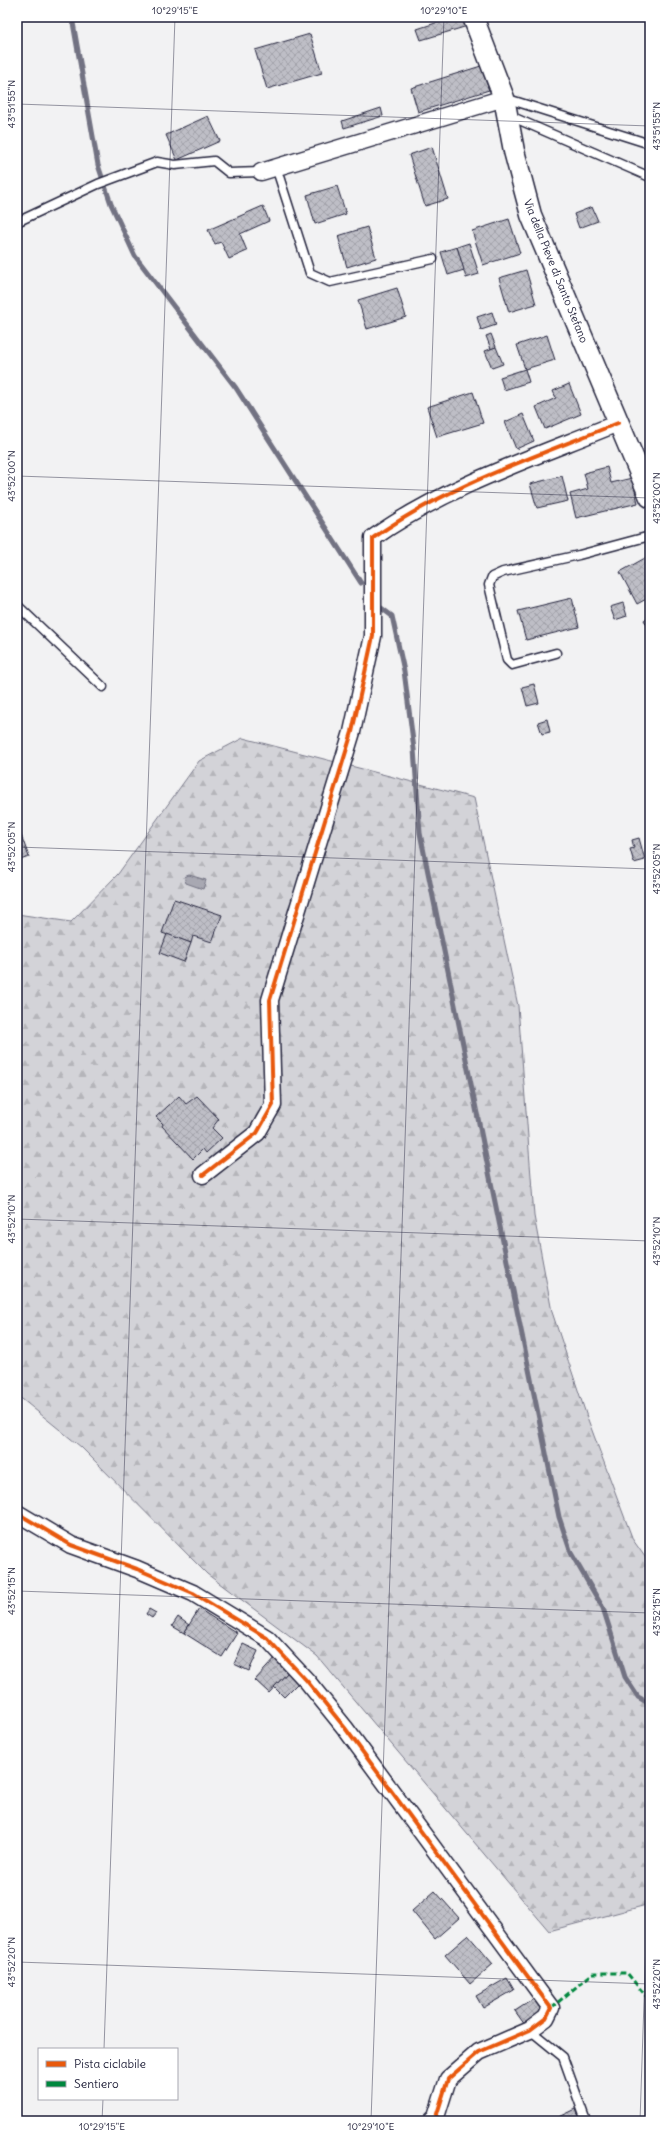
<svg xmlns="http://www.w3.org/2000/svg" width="667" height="2138" font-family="Delius,sans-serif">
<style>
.forest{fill:url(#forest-firs);stroke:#7a7a8a}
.water{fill:url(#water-ripples);stroke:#727282}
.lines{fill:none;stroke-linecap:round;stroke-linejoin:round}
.stream{stroke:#727282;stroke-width:5}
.building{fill:url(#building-cross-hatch);stroke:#22223b}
.service-casing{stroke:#22223b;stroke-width:11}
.minor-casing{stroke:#22223b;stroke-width:19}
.tertiary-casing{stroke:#22223b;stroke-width:23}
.service{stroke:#fff;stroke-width:8}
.minor{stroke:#fff;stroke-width:16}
.tertiary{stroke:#fff;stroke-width:20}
.quiet{stroke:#00873e;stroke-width:3;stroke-dasharray:6 3;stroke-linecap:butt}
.cycleway-casing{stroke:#fff;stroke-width:6}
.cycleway{stroke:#e8590c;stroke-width:4}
.ticks{fill:none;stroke:#22223b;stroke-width:1;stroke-opacity:0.45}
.labels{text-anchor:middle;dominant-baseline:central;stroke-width:3;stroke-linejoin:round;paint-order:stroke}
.street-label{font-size:11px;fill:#22223b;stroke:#fff}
.neatline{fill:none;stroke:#22223b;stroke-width:1.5}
.ticks-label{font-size:10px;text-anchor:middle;fill:#22223b}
</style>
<defs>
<pattern id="forest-firs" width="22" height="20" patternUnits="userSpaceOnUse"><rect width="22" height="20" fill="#d3d3d8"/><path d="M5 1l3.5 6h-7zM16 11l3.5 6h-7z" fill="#b5b5ba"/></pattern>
<pattern id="water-ripples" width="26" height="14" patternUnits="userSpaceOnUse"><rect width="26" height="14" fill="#a8a8b2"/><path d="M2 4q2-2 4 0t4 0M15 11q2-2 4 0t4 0" fill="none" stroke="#888892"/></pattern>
<pattern id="building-cross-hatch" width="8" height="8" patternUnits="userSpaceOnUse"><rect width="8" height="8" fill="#bebec6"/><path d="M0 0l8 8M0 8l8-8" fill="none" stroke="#a3a3ab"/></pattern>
</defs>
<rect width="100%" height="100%" fill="#f2f2f3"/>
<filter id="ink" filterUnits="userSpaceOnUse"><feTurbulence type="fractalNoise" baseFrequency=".025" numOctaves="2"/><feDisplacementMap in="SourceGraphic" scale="8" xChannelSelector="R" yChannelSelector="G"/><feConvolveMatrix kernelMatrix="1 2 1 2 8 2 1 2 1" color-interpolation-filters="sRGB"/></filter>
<g filter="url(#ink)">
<!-- forest -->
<path class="forest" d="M243 738 474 798 518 1006 534 1216 552 1312 587 1417 633 1540 650 1564V1904L549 1931 317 1656 207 1574 81 1447 17 1395V914L71 922 118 874 199 761Z"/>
<!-- water -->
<path class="water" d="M189 875 206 880 203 889 186 883 184 877Z"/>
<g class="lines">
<!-- stream -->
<g class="stream">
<path d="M72 17 98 165 111 204 135 256 236 388 361 583"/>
<path d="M380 607 392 616 404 671 414 749 420 833 559 1517 571 1553 603 1608 625 1677 638 1697 650 1704"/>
</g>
</g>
<!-- building -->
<g class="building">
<path d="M454 17H469L471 25 421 40 417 29Z"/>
<path d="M310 34 322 73 267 89 255 50Z"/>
<path d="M481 66 489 90 418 112 411 88Z"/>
<path d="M381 108 383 116 344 128 342 121Z"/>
<path d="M208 116 220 141 177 160 166 135Z"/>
<path d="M432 147 448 199 425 206 409 155Z"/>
<path d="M337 186 346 214 315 224 307 195Z"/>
<path d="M263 206 269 221 240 234 247 251 229 259 221 242 215 244 208 230Z"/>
<path d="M592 207 598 221 579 228 574 214Z"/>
<path d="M509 219 520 253 483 265 472 231Z"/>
<path d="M367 227 376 258 347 267 338 236Z"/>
<path d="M469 243 479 274 466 278 457 247Z"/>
<path d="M457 247 464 270 448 275 441 252Z"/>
<path d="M526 270 536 304 509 312 499 278Z"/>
<path d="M397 288 406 317 367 329 358 300Z"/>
<path d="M492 312 496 325 481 330 477 317Z"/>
<path d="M491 334 496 347 491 349 486 336Z"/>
<path d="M547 335 555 360 525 369 517 345Z"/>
<path d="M496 347 503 364 492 368 485 351Z"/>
<path d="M525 369 529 382 504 390 500 377Z"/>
<path d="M569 384 581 414 545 429 536 407 556 398 553 391Z"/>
<path d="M473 392 483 423 437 437 427 407Z"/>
<path d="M523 414 534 441 516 449 505 422Z"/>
<path d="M607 467 611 483 632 478 638 503 576 518 570 494 588 489 584 473Z"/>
<path d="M562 476 568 501 537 508 530 484Z"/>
<path d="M645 558 650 567V597L637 604 620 572Z"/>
<path d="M572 598 579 627 526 640 518 611Z"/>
<path d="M623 603 627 616 615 620 610 607Z"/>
<path d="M650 616V630L644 620Z"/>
<path d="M534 684 539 703 527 706 522 687Z"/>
<path d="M547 719 550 732 542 734 538 722Z"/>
<path d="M17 824 29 857 17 861Z"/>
<path d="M639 838 645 860 634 863 630 849 634 848 632 840Z"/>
<path d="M174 899 222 915 212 942 193 936 191 943 162 933Z"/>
<path d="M167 934 191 943 184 962 160 953Z"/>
<path d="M179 1096 186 1104 197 1096 219 1119 212 1128 222 1138 206 1153 203 1149 193 1159 162 1126 163 1124 156 1117Z"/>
<path d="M149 1609 156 1613 152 1618 146 1614Z"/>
<path d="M199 1609 237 1633 222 1657 184 1633Z"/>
<path d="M178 1617 189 1625 184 1633 172 1626Z"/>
<path d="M243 1644 258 1651 249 1671 234 1664Z"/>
<path d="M277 1656 291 1669 269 1693 255 1680Z"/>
<path d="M291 1669 302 1679 284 1697 274 1687Z"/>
<path d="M435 1891 459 1918 435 1939 412 1911Z"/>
<path d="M468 1935 493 1964 470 1984 445 1955Z"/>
<path d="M507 1978 514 1990 483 2008 476 1996Z"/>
<path d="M538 1996 547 2009 525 2025 515 2011Z"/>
<path d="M576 2109 581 2121H551Z"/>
</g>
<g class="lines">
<!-- service casing -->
<g class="service-casing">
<g id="service">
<path d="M505 98 650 144"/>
<path d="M508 115 650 177"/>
<path d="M276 167 310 273 330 282 433 259"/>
<path d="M17 222 98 184 157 162 175 165 214 161 229 173 261 172"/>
<path d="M17 605 103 687"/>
<path d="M556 653 512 665 507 660 489 585 492 577 503 572 579 555 650 536"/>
<path d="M530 2030 563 2057 586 2121"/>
</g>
</g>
<!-- minor casing -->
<g class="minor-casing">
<g id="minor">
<path d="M261 172 504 98"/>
<path d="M203 1175 257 1133 273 1105 270 1000 352 732 373 636V538C446 486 535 457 618 423"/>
<path d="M17 1513 71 1545 137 1569 193 1593 267 1638 307 1681 345 1728 551 2008 546 2018 530 2030 479 2052 448 2079 436 2117 432 2121"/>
</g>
</g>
<!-- tertiary casing -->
<g class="tertiary-casing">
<path id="tertiary" d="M473 17 504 98 514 151 531 215 650 497"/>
</g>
<!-- service -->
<use href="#service" class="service"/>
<!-- minor -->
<use href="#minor" class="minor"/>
<!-- tertiary -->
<use href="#tertiary" class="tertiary"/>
<!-- quiet -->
<path class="quiet" d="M551 2008 593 1973H627L650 2001"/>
<!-- cycleway casing -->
<g class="cycleway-casing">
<g id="cycleway">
<path d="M203 1175 257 1133 273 1105 270 1000 352 732 373 636V538C446 486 535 457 618 423"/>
<path d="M17 1513 71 1545 137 1569 193 1593 267 1638 307 1681 345 1728 551 2008 546 2018 530 2030 479 2052 448 2079 436 2117 432 2121"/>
</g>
</g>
<!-- cycleway -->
<use href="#cycleway" class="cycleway"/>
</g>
</g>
<!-- ticks -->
<path class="ticks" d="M17 104 650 126M17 476 650 498M17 847 650 869M17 1219 650 1241M17 1591 650 1613M17 1962 650 1984M104 2049 175 17M102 2121 103 2099M371 2121 444 17M640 2121 650 1822"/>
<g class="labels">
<!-- street labels -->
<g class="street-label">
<text transform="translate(556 271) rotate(68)">Via della Pieve di Santo Stefano</text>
</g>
</g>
<!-- margin -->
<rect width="667" height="2138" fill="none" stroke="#fff" stroke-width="44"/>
<!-- legend -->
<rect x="38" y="2048" width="140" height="52" fill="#ffffff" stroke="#a7a7b1"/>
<rect x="46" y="2061" width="20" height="6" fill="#e8590c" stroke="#a7a7b1"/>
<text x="74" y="2068" font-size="12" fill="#22223b">Pista ciclabile</text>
<rect x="46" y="2081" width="20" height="6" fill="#00873e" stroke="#a7a7b1"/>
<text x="74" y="2088" font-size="12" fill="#22223b">Sentiero</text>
<rect x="22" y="22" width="623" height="2094" class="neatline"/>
<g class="ticks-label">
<text x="175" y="14">10°29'15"E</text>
<text x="444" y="14">10°29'10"E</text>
<text transform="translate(11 104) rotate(-90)" y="4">43°51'55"N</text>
<text transform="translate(656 126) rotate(-90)" y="4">43°51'55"N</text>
<text transform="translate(11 476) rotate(-90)" y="4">43°52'00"N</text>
<text transform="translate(656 498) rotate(-90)" y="4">43°52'00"N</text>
<text transform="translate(11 847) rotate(-90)" y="4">43°52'05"N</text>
<text transform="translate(656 869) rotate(-90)" y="4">43°52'05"N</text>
<text transform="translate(11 1219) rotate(-90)" y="4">43°52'10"N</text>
<text transform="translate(656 1241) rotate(-90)" y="4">43°52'10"N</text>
<text transform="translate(11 1591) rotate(-90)" y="4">43°52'15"N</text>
<text transform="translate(656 1612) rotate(-90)" y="4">43°52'15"N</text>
<text transform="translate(11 1962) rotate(-90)" y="4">43°52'20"N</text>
<text transform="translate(656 1984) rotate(-90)" y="4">43°52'20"N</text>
<text x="102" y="2130">10°29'15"E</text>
<text x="371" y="2130">10°29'10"E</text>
</g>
</svg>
